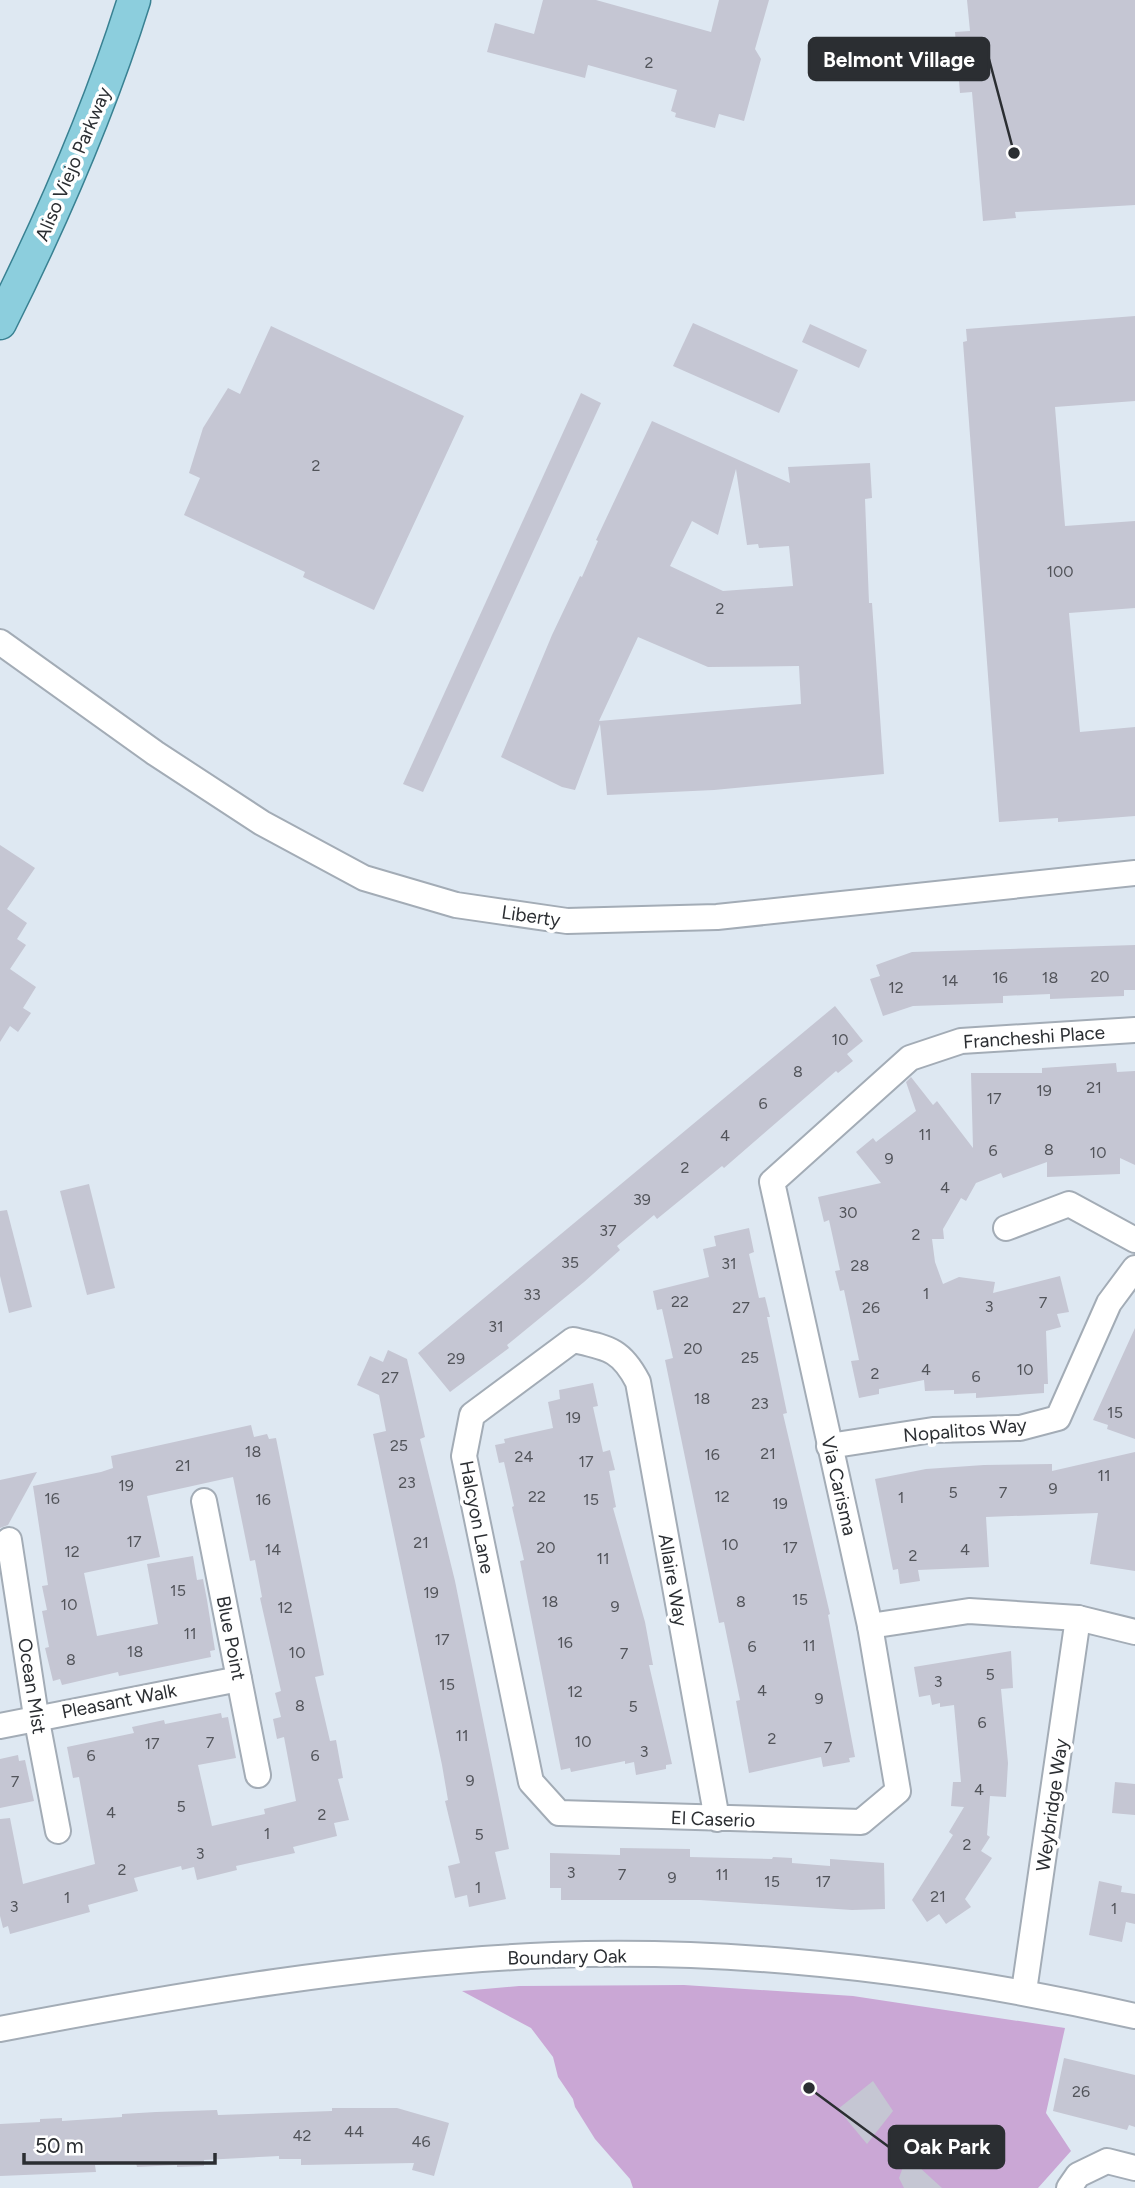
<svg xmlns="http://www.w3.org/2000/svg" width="1135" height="2188" font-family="Figtree,sans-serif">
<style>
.green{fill:#caa7d5}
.building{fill:#c5c6d3;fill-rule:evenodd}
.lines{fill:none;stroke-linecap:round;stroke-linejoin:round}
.minor-casing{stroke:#a3acb6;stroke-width:28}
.major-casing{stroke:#398192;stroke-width:35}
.minor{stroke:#fff;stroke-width:24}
.major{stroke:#8ccedd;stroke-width:32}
.labels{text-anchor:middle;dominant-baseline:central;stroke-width:7;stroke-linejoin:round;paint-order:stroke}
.number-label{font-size:16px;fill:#52545a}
.street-label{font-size:19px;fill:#2b2e32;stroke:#fff}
.leader{fill:none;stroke:#2b2e32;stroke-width:2.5}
.callout-dot{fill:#2b2e32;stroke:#fff;stroke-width:2.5}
.callout{fill:#2b2e32;stroke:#2b2e32;stroke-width:2.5}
.callout-label{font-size:21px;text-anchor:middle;font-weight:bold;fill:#fff}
</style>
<rect width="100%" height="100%" fill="#dee8f2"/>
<!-- green -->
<path class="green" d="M684 1985 853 1996 1065 2028 1046 2113 1071 2151 1038 2188H633L630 2179 595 2139 575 2107 573 2099 558 2077 553 2057 531 2028 462 1991 519 1986Z"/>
<!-- building -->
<g class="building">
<path d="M543 0H596L711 32 719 0H769L755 49 761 59 744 121 719 114 715 128 675 117 676 113 671 111 677 90 588 65 585 78 487 52 495 23 534 34Z"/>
<path d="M967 0H1135V205L1015 212 1016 218 983 221 972 92 960 93 955 32 970 31Z"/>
<path d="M1135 316V401L1055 407 1065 526 1135 521V608L1069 613 1080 732 1135 727V816L1058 822V818L999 822 963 342 967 341 966 329Z"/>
<path d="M693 323 798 370 779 413 673 366Z"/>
<path d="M810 324 867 350 859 368 802 342Z"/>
<path d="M271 326 464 416 374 610 303 577 305 572 184 515 200 478 189 473 203 428 228 388 240 394Z"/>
<path d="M581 393 601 403 423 792 403 784Z"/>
<path d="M652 421 790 483 788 467 870 463 872 498 865 499 869 603H872L884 774 714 790 607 795 600 724 575 790 562 787 501 757 552 635 580 576 582 577 598 541 596 540ZM736 469 747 545 758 544 759 548 789 546 793 586 723 591 670 566 692 521 718 535ZM638 637 708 667 799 666 801 704 599 721Z"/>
<path d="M0 845 35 868 7 909 27 923 17 939 26 945 10 969 36 987 23 1008 31 1013 18 1032 10 1026 0 1042Z"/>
<path d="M1135 945V990H1124V996L1050 999V994L1003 996V1003L913 1006 883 1016 870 979 880 976 876 965 912 952Z"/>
<path d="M835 1006 863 1041 847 1054 853 1061 838 1073 836 1071 724 1168 722 1166 657 1219 654 1215 617 1246 620 1250 584 1282 507 1345 509 1348 450 1392 418 1353Z"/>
<path d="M1116 1063 1117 1072 1135 1071V1165L1120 1158V1174L1047 1177V1162L1003 1178 1001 1173 976 1183 966 1201 961 1198 943 1229 944 1239H932L935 1262 943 1284 959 1277 995 1282 993 1293 1060 1276 1069 1312 1057 1314 1061 1327 1046 1331 1048 1384H1044V1393L976 1398V1393L954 1394V1390L925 1391 924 1380 879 1389V1394L859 1398 851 1361 859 1360 844 1290 840 1291 835 1271 840 1270 829 1220 824 1222 818 1197 881 1183 856 1152 873 1138 876 1142 916 1111 906 1082 911 1077 933 1105 937 1101 973 1148 971 1073H1042V1068Z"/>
<path d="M89 1184 115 1288 87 1295 60 1191Z"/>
<path d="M7 1210 32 1307 9 1313 0 1276V1211Z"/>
<path d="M749 1228 754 1252 749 1254 759 1298 765 1297 770 1317H767L787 1413 783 1414 830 1614 828 1615 855 1757 849 1758 850 1762 823 1767 821 1757 749 1773 736 1701 740 1700 724 1622 719 1623 665 1360 673 1358 662 1309 657 1310 653 1291 709 1277 703 1249 716 1246 714 1236Z"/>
<path d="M1135 1328V1439L1107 1429 1108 1425 1093 1420Z"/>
<path d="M388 1350 407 1359 425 1437 420 1439 455 1581 509 1849 495 1852 506 1899 469 1907 467 1895 455 1898 448 1866 460 1863 445 1801 448 1800 442 1765 373 1434 386 1431 379 1395 357 1385 370 1356 383 1362Z"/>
<path d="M593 1383 598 1406 593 1407 603 1452 610 1450 615 1470 609 1471 616 1507 613 1508 645 1622 653 1665H649L672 1764 666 1765V1769L636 1775 634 1762 625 1764V1761L571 1772 570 1768 561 1770 520 1561 524 1560 512 1507 514 1506 504 1462 499 1463 495 1445 505 1443 504 1439 553 1428 548 1402 560 1399 559 1390Z"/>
<path d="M251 1425 254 1437 267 1434 269 1439 276 1438 324 1675 315 1677 330 1741 336 1740 343 1778 338 1779 349 1820 334 1823 337 1836 293 1847 295 1853 236 1866 237 1870 197 1880 194 1867 182 1870 181 1866 134 1878 138 1891 88 1905 90 1912 10 1934 8 1926 3 1928 0 1916V1819L10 1818 23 1884 95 1864 79 1777 73 1778 67 1747 134 1733 132 1727 164 1720 165 1724 221 1713 222 1718 228 1717 236 1758 198 1765 212 1826 265 1814 264 1809 296 1801 284 1737 277 1739 273 1719 281 1717 275 1693 281 1691 260 1598 262 1597 255 1560 250 1561 233 1477 147 1496 160 1557 84 1573 97 1636 158 1624 147 1564 193 1556 197 1580 203 1579 207 1600 215 1650 210 1651 211 1657 119 1676 118 1672 62 1685 60 1679 53 1681 45 1648 49 1647 42 1611 47 1610 42 1586 48 1585 33 1486 101 1472 113 1468 111 1456Z"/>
<path d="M1135 1452V1571L1090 1564 1098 1513 986 1517 989 1567 918 1570 920 1581 900 1584 898 1569 893 1570 875 1479 926 1469 984 1465 1052 1464V1471Z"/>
<path d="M37 1472 8 1525 0 1528V1480Z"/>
<path d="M1011 1651 1013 1688 1001 1689 1008 1763 1006 1797 990 1796 987 1835 990 1837 981 1851 992 1858 965 1899 971 1907 946 1924 939 1914 927 1922 912 1900 953 1835 949 1832 964 1807 951 1806 953 1782H961L954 1705 940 1707V1703L932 1705 930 1695 919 1697 914 1667Z"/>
<path d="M18 1755 19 1761 25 1760 34 1801 0 1808V1759Z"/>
<path d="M1115 1782 1135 1784V1815L1112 1813Z"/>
<path d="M620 1848 690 1849V1857L772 1859 773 1857 792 1858V1863L830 1866V1859L884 1863 885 1909 852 1910 700 1900H561V1888H550V1853L620 1855Z"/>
<path d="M1099 1881 1122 1886 1121 1892 1135 1894V1924L1126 1922 1122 1942 1089 1935Z"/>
<path d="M1064 2058 1135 2075V2127L1129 2125 1127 2130 1053 2111Z"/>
<path d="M873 2081 893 2111 867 2144 838 2109Z"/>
<path d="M332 2108H397L449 2123 434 2176 412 2170 414 2163 301 2165V2159H279V2156L204 2160V2166L177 2167V2165L137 2167 136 2163 95 2165 96 2172 0 2176V2124L40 2122V2119L62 2118V2121L122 2117V2114L156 2112 217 2110 218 2115 332 2111Z"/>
<path d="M907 2156 942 2188H904L899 2178Z"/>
</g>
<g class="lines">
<!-- minor casing -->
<g class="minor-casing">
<g id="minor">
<path d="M0 642 155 753 262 823 364 878 456 905 567 921 717 917 1135 873"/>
<path d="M1006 1228 1069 1204 1135 1240"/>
<path d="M829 1446 933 1430 1020 1428 1058 1418 1109 1303 1135 1268"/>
<path d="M204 1501 258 1775"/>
<path d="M9 1540 36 1716 58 1831"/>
<path d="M870 1626 969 1611 1078 1618 1135 1632"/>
<path d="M0 1726 239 1679"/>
<path d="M717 1819 638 1382C621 1349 608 1348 573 1340L472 1415 464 1456 531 1782 559 1813 861 1822 898 1791 870 1626 772 1182 910 1058 961 1041 1135 1030"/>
<path d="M1024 1991 1078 1618"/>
<path d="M0 2029C183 1994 366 1963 553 1955 747 1948 945 1973 1135 2016"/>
<path d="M1069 2188 1078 2175 1107 2161 1135 2168"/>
</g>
</g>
<!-- major casing -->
<g class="major-casing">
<path id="major" d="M0 323C52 219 99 112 134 0"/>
</g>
<!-- minor -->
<use href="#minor" class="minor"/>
<!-- major -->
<use href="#major" class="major"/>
</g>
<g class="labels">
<!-- number labels -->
<g class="number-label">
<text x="649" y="62">2</text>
<text x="316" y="465">2</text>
<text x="1060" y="571">100</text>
<text x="720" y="608">2</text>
<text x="1100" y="976">20</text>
<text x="1000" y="977">16</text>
<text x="1050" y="977">18</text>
<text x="950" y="980">14</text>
<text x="896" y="987">12</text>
<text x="840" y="1039">10</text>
<text x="798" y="1071">8</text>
<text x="1094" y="1087">21</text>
<text x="1044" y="1090">19</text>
<text x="994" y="1098">17</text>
<text x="763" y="1103">6</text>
<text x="925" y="1134">11</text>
<text x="725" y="1135">4</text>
<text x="1049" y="1149">8</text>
<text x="993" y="1150">6</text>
<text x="1098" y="1152">10</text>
<text x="889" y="1158">9</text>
<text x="685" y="1167">2</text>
<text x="945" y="1187">4</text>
<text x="642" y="1199">39</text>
<text x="848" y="1212">30</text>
<text x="608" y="1230">37</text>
<text x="916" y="1234">2</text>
<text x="570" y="1262">35</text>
<text x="729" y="1263">31</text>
<text x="860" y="1265">28</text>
<text x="926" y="1293">1</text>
<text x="532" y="1294">33</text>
<text x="680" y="1301">22</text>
<text x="1043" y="1302">7</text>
<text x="989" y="1306">3</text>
<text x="741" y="1307">27</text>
<text x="871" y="1307">26</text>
<text x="496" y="1326">31</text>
<text x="693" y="1348">20</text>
<text x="750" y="1357">25</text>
<text x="456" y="1358">29</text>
<text x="926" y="1369">4</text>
<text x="1025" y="1369">10</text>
<text x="875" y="1373">2</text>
<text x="976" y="1376">6</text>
<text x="390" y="1377">27</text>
<text x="702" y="1398">18</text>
<text x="760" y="1403">23</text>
<text x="1115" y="1412">15</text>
<text x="573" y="1417">19</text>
<text x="399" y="1445">25</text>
<text x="253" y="1451">18</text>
<text x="768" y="1453">21</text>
<text x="712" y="1454">16</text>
<text x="524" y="1456">24</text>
<text x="586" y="1461">17</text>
<text x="183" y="1465">21</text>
<text x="1104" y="1475">11</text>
<text x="407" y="1482">23</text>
<text x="126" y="1485">19</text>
<text x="1053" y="1488">9</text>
<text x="953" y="1492">5</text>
<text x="1003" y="1492">7</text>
<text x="537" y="1496">22</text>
<text x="722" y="1496">12</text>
<text x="901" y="1497">1</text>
<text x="52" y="1498">16</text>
<text x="263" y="1499">16</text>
<text x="591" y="1499">15</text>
<text x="780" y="1503">19</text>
<text x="134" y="1541">17</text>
<text x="421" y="1542">21</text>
<text x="730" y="1544">10</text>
<text x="546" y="1547">20</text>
<text x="790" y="1547">17</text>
<text x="273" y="1549">14</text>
<text x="965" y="1549">4</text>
<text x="72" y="1551">12</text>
<text x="913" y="1555">2</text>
<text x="603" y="1558">11</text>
<text x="178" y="1590">15</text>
<text x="431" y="1592">19</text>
<text x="800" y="1599">15</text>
<text x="550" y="1601">18</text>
<text x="741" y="1601">8</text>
<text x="69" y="1604">10</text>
<text x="615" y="1606">9</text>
<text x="285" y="1607">12</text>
<text x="190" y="1633">11</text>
<text x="442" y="1639">17</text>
<text x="565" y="1642">16</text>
<text x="809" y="1645">11</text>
<text x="752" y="1646">6</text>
<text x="135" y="1651">18</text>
<text x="297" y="1652">10</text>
<text x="624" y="1653">7</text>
<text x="71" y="1659">8</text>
<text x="990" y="1674">5</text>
<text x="938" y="1681">3</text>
<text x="447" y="1684">15</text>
<text x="762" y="1690">4</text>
<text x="575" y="1691">12</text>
<text x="819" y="1698">9</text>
<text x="300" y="1705">8</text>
<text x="633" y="1706">5</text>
<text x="982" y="1722">6</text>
<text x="462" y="1735">11</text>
<text x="772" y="1738">2</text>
<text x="583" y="1741">10</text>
<text x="210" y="1742">7</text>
<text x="152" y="1743">17</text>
<text x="828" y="1747">7</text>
<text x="644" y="1751">3</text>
<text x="91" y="1755">6</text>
<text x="315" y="1755">6</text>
<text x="470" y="1780">9</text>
<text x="15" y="1781">7</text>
<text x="979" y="1789">4</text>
<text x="181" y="1806">5</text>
<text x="111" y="1812">4</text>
<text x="322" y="1814">2</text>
<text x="267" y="1833">1</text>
<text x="479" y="1834">5</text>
<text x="967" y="1844">2</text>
<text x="200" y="1853">3</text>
<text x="122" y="1869">2</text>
<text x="571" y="1872">3</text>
<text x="622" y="1874">7</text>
<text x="722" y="1874">11</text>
<text x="672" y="1877">9</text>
<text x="772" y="1881">15</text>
<text x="823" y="1881">17</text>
<text x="478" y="1887">1</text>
<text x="938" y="1896">21</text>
<text x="67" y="1897">1</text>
<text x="14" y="1906">3</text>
<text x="1114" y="1908">1</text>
<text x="1081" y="2091">26</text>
<text x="354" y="2131">44</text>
<text x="302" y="2135">42</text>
<text x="421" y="2141">46</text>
</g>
<!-- street labels -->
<g class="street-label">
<text transform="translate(73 164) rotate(-67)">Aliso Viejo Parkway</text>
<text transform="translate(531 916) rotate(8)">Liberty</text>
<text transform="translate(1034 1037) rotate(-4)">Francheshi Place</text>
<text transform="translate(965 1430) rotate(-5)">Nopalitos Way</text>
<text transform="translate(839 1486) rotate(77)">Via Carisma</text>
<text transform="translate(477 1517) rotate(79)">Halcyon Lane</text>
<text transform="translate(673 1580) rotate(80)">Allaire Way</text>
<text transform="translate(231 1638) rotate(79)">Blue Point</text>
<text transform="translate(32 1686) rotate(81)">Ocean Mist</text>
<text transform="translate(119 1701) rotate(-11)">Pleasant Walk</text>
<text transform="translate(1052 1805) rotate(-82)">Weybridge Way</text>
<text transform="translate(713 1819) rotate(2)">El Caserio</text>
<text transform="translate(567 1957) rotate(-1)">Boundary Oak</text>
</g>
</g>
<!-- callouts -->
<path class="leader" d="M1014 153L989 59M809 2088L889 2147"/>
<g class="callout-dot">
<circle cx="1014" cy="153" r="7"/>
<circle cx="809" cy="2088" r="7"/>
</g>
<g class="callout">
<rect x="809" y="38" width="180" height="42" rx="7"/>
<rect x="889" y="2126" width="115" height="42" rx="7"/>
</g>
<g class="callout-label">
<text x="899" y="67">Belmont Village</text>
<text x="947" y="2154">Oak Park</text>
</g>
<!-- scale -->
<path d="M24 2153v10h191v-10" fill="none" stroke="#2b2e32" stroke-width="3.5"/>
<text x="35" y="2153" font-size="21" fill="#2b2e32" stroke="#ffffff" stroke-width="5" paint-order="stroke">50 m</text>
</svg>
